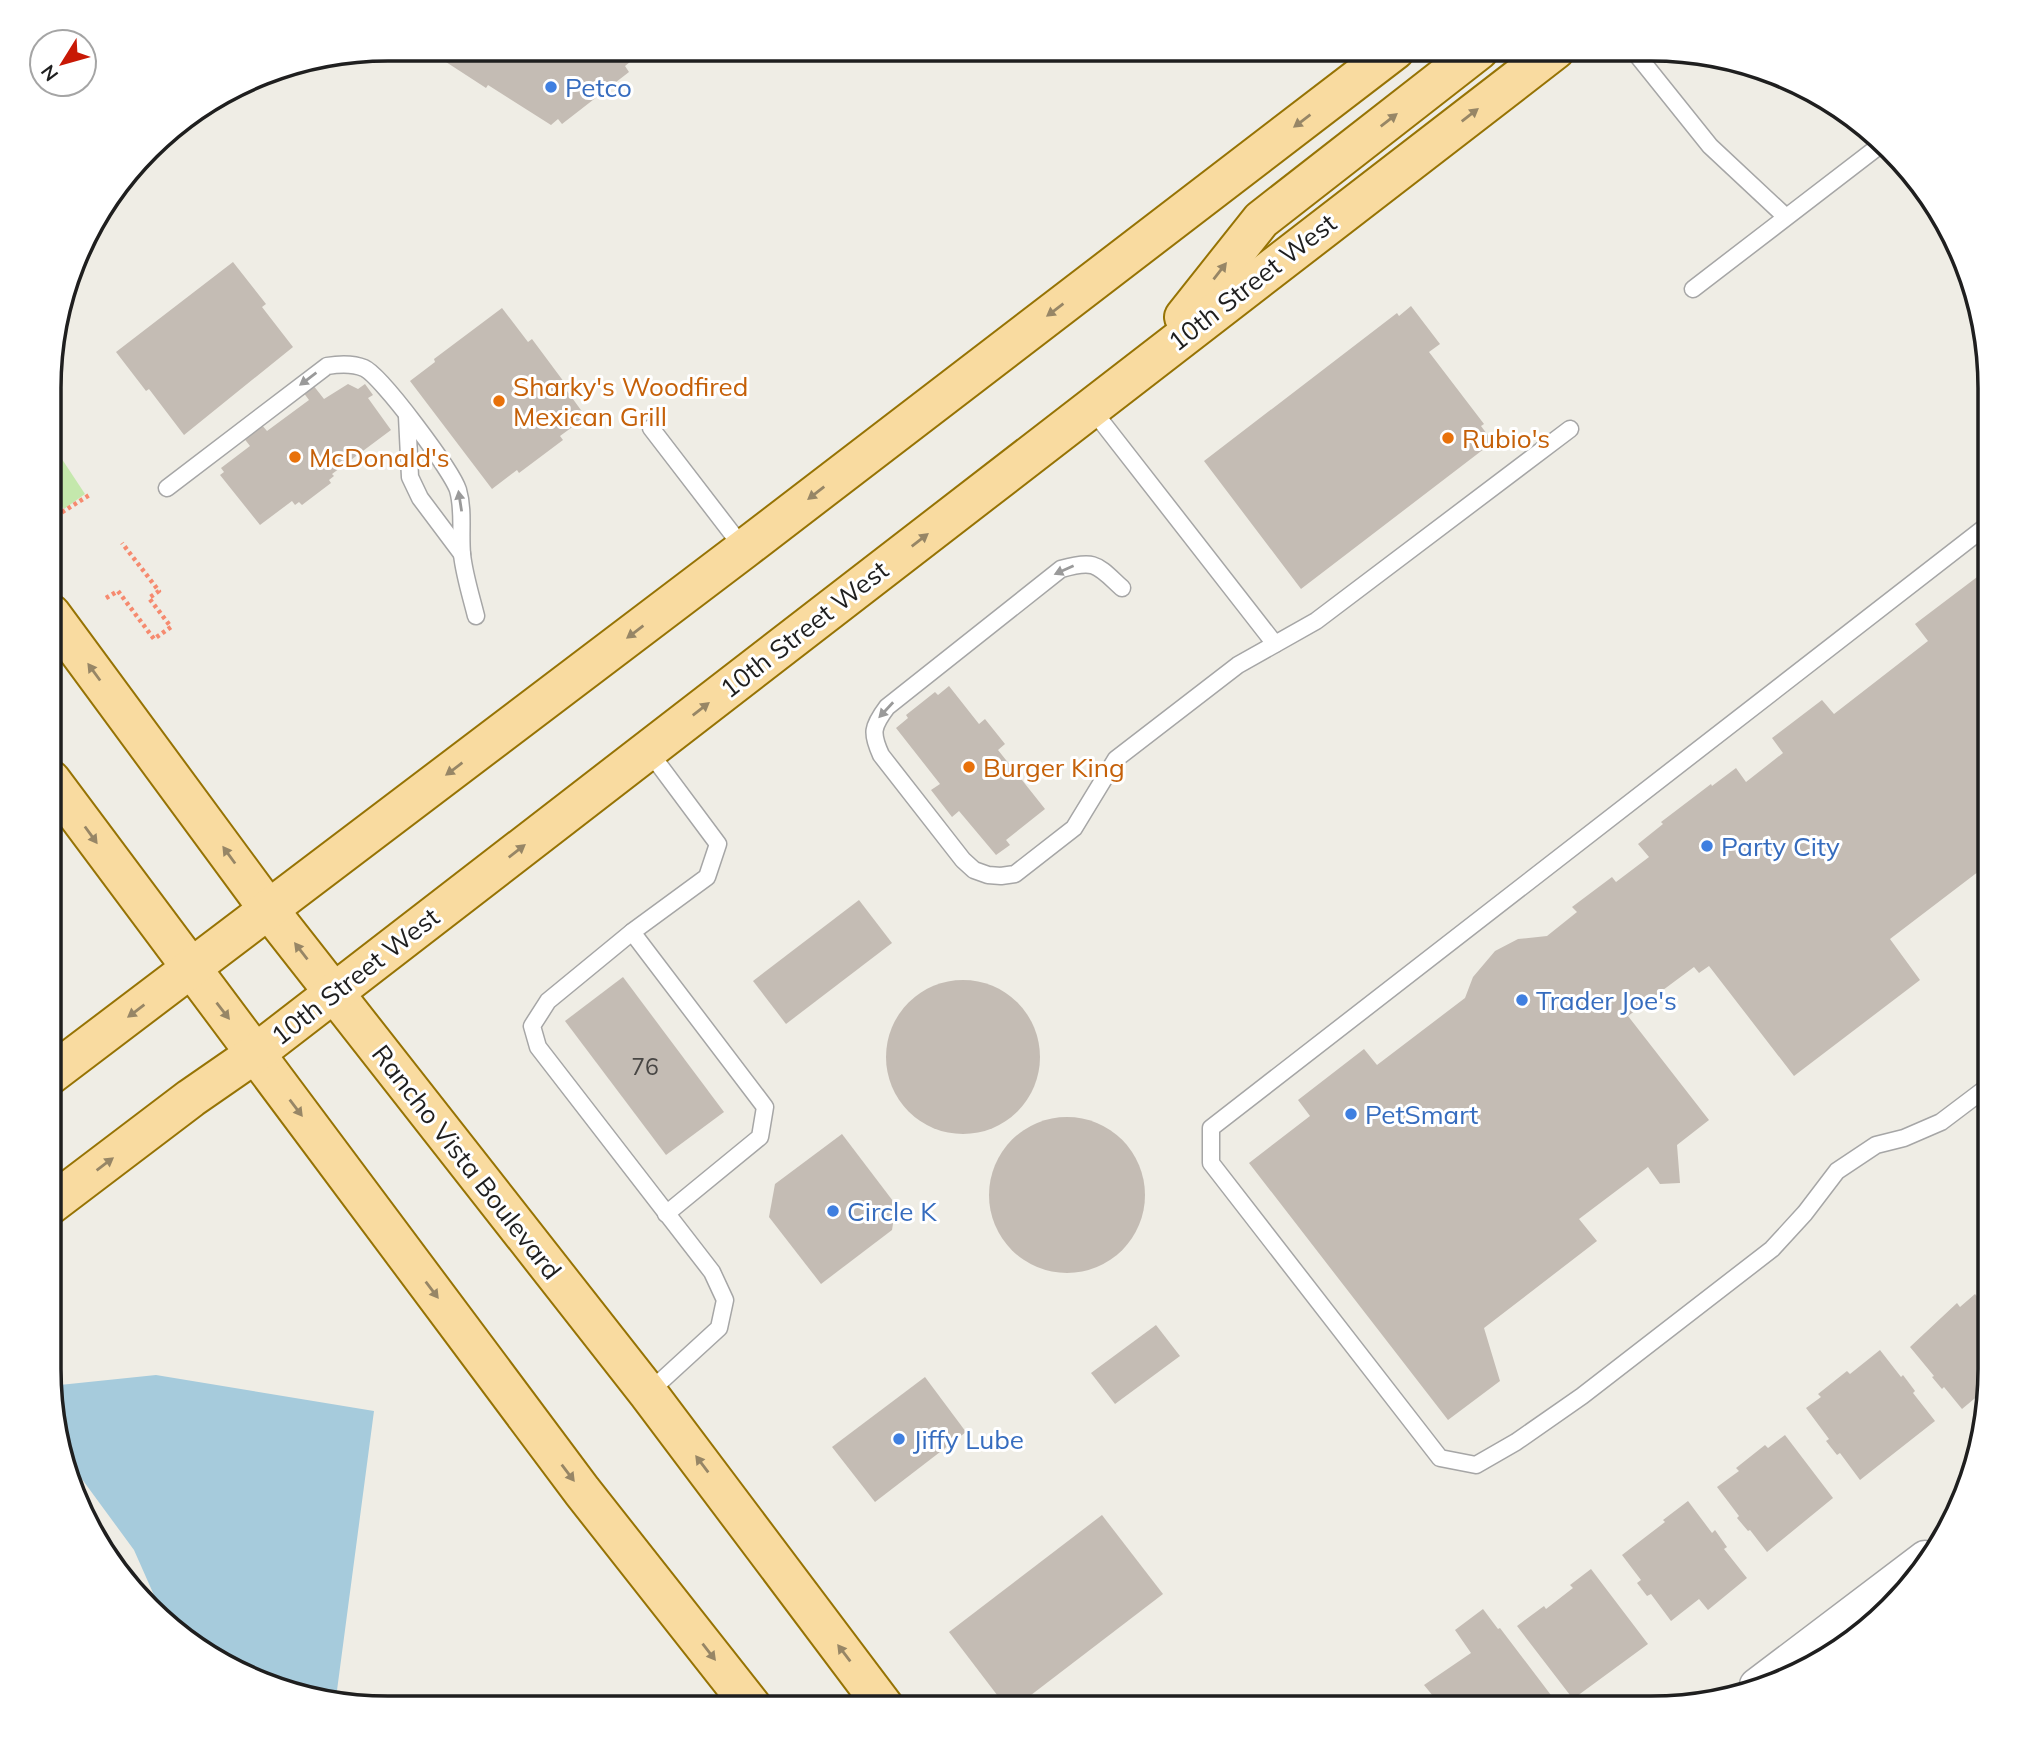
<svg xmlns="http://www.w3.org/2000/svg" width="2039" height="1757" font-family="Mulish,sans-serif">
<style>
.grass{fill:#c4e8ac}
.water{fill:#a6cbdc}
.building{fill:#c4bcb4}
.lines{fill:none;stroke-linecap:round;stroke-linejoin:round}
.service-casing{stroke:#a6a6a6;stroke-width:19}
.minor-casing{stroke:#a6a6a6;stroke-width:35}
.primary-casing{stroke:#967304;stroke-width:42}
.path{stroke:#f68a6f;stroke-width:4.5;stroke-dasharray:3.5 3.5;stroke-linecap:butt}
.service{stroke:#fff;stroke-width:16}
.minor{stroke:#fff;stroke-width:32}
.primary{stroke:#f9dba0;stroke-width:38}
.oneway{fill:#978666}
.oneway2{fill:#9a9a9a}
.shop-dot{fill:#3f7fe0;stroke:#fff;stroke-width:2.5}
.food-dot{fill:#e8710a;stroke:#fff;stroke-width:2.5}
.labels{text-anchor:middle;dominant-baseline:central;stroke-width:6;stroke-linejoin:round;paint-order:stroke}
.number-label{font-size:23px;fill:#484644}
.shop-label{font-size:26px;fill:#366cbe;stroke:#fff;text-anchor:start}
.street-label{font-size:26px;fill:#1f1f1f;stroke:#fff}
.food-label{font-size:26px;fill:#c56008;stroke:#fff;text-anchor:start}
.rim{fill:none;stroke:#1f1f1f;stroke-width:3.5}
</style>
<rect width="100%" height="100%" fill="#efede5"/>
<!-- grass -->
<path class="grass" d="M52 444 85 494 64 509 52 491Z"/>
<!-- water -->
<path class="water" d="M156 1375 374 1411 336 1698 258 1682 165 1620 134 1550 65 1456 50 1386Z"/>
<!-- building -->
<g class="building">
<path d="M426 49H646L625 66 629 72 562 124 558 119 551 125 488 85 486 88Z"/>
<path d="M233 262 266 304 262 307 293 347 184 435 149 389 146 391 116 352Z"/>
<path d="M1411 306 1440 344 1429 352 1484 424 1481 426 1493 442 1301 589 1204 461 1397 313 1399 316Z"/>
<path d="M502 308 528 342 532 339 564 382 562 384 586 417 560 436 563 440 519 473 517 470 492 489 410 381 435 362 434 359Z"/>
<path d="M348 384 358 389 365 384 373 395 368 398 391 430 332 474 334 476 329 480 331 483 302 505 299 502 295 505 292 501 260 525 220 475 224 472 221 468 250 446 243 437 261 424 267 431 309 400 303 392 313 385 324 399Z"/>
<path d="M1989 568 1990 869 1987 865 1890 939 1920 980 1794 1076 1709 966 1699 973 1694 967 1628 1016 1709 1120 1677 1145 1680 1183 1660 1184 1648 1167 1579 1219 1597 1241 1484 1328 1500 1381 1448 1420 1249 1163 1310 1116 1298 1100 1364 1049 1377 1065 1465 998 1473 977 1495 951 1518 939 1547 936 1577 912 1572 907 1612 877 1616 882 1649 857 1638 844 1663 824 1661 822 1711 784 1712 786 1736 768 1746 782 1783 753 1772 738 1822 700 1834 714 1928 641 1915 624Z"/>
<path d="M949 686 979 724 985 719 1005 744 998 750 1045 809 1006 840 1010 845 996 855 959 811 952 817 931 790 940 784 896 728 908 718 906 715 935 692 938 695Z"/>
<path d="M859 900 892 943 786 1024 753 981Z"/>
<path d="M623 977 724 1112 666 1155 565 1021Z"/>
<circle cx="963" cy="1057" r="77"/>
<circle cx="1067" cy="1195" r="78"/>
<path d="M842 1134 896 1205 892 1230 821 1284 769 1217 775 1184Z"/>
<path d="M1975 1294 1990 1312V1369L1986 1389 1962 1409 1944 1387 1942 1389 1932 1377 1934 1376 1910 1347 1957 1303 1960 1307Z"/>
<path d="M1156 1325 1180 1356 1115 1404 1091 1373Z"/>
<path d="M1880 1350 1901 1377 1903 1375 1915 1391 1913 1393 1935 1421 1860 1480 1840 1453 1837 1455 1826 1441 1829 1439 1806 1408 1821 1397 1818 1394 1847 1371 1850 1374Z"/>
<path d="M925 1377 966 1432 875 1502 832 1447Z"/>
<path d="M1785 1435 1833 1498 1767 1552 1750 1530 1748 1531 1737 1518 1739 1516 1717 1487 1739 1471 1736 1468 1765 1445 1768 1448Z"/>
<path d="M1688 1501 1712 1533 1715 1530 1727 1547 1724 1549 1747 1578 1708 1610 1699 1599 1671 1621 1651 1594 1647 1596 1637 1583 1641 1580 1622 1555 1665 1522 1663 1520Z"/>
<path d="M1102 1515 1163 1594 1014 1708H1007L949 1632Z"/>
<path d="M1591 1569 1648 1644 1573 1699 1517 1626 1544 1606 1546 1609 1573 1588 1570 1585Z"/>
<path d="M1483 1609 1498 1629 1500 1628 1560 1707H1442L1424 1685 1471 1653 1455 1630Z"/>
</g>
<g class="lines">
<!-- service casing -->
<g class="service-casing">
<g id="service">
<path d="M1633 50 1710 146 1786 217"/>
<path d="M1693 289 1883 143"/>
<path d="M1091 408 1275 644"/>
<path d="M407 416 410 477 420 498 462 554"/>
<path d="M651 428 744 549"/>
<path d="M167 488 327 366C339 364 352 363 364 368 381 375 452 471 458 490 464 511 460 532 462 554 464 574 471 596 476 616"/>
<path d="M1989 524 1211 1128V1163L1440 1458 1476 1465 1516 1442 1582 1396 1772 1249 1805 1213 1837 1171 1876 1145 1904 1138 1941 1122 1990 1085"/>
<path d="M1122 588C1097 565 1096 559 1061 569L887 707C872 727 871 733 881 755L963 860 974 870 988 875 1001 876 1015 874 1074 828 1116 759 1238 665 1316 621 1570 429"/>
<path d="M648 750 718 844 707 877 632 932 548 1001 532 1026 538 1047 712 1272 725 1300 719 1328 648 1393"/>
<path d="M632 932 765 1107 760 1137 666 1214"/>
</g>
</g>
<!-- minor casing -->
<g class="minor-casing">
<path id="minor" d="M1756 1685 1925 1557"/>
</g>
<!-- primary casing -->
<g class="primary-casing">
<g id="primary">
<path d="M1184 317 1261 220 1479 50"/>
<path d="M51 614 269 910 648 1393 885 1708"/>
<path d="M51 780 582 1491 753 1708"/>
<path d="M50 1075 744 549 1395 50"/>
<path d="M50 1205 191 1098 256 1053 1555 50"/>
</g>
</g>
<!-- path -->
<g class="path">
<path d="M56 516 91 494"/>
<path d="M106 598 118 591 154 639 171 627 149 598 159 591 122 543"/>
</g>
<!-- service -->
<use href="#service" class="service"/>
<!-- minor -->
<use href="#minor" class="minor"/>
<!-- primary -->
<use href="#primary" class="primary"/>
</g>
<!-- one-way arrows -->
<defs><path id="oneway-solid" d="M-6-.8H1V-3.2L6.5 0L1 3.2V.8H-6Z" transform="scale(1.75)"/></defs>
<g class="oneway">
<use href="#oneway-solid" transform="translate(1470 115) rotate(-38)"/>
<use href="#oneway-solid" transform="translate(1389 120) rotate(-38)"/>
<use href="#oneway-solid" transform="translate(1302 121) rotate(143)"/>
<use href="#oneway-solid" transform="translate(1220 271) rotate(-52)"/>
<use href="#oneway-solid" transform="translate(1055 310) rotate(143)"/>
<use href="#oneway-solid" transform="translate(816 493) rotate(142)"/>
<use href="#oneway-solid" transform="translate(920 540) rotate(-38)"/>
<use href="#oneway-solid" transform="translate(635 632) rotate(143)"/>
<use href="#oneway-solid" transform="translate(94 672) rotate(-126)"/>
<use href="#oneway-solid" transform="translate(701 709) rotate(-38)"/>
<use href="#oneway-solid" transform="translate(454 769) rotate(143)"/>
<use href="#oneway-solid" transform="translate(91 835) rotate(54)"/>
<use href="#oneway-solid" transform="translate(517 851) rotate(-38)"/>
<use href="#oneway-solid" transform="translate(229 855) rotate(-126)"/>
<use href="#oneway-solid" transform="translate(301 951) rotate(-128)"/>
<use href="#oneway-solid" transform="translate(136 1011) rotate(143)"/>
<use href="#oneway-solid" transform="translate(223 1011) rotate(52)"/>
<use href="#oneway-solid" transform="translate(296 1108) rotate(53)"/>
<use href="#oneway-solid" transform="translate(105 1164) rotate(-37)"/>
<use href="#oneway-solid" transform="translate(432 1290) rotate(53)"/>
<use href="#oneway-solid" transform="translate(702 1464) rotate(-127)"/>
<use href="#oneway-solid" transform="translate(568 1473) rotate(53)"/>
<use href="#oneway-solid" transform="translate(709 1652) rotate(52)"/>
<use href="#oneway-solid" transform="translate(844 1653) rotate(-127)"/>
</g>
<g class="oneway2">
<use href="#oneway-solid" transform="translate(308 379) rotate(143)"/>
<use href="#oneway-solid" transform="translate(460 501) rotate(-99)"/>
<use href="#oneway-solid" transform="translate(1064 570) rotate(156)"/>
<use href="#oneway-solid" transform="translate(886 710) rotate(133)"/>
</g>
<!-- markers -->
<g class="shop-dot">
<circle cx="551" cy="87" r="7"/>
<circle cx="1707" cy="846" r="7"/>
<circle cx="1522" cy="1000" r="7"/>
<circle cx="1351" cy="1114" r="7"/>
<circle cx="833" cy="1211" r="7"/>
<circle cx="899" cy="1439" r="7"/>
</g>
<g class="food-dot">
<circle cx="499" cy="401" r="7"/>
<circle cx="1448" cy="438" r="7"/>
<circle cx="295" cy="457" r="7"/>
<circle cx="969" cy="767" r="7"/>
</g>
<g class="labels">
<!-- number labels -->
<g class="number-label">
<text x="645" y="1066">76</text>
</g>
<!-- shop labels -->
<g class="shop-label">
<text x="565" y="87">Petco</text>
<text x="1721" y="846">Party City</text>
<text x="1536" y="1000">Trader Joe's</text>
<text x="1365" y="1114">PetSmart</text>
<text x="847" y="1211">Circle K</text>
<text x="913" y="1439">Jiffy Lube</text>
</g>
<!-- street labels -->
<g class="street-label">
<text transform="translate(1252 282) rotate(-38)">10th Street West</text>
<text transform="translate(804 629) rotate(-38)">10th Street West</text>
<text transform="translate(355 976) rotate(-38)">10th Street West</text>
<text transform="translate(467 1162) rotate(52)">Rancho Vista Boulevard</text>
</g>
<!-- food labels -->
<g class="food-label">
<text x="513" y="386">Sharky's Woodfired<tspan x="513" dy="30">Mexican Grill</tspan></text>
<text x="1462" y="438">Rubio's</text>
<text x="309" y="457">McDonald's</text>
<text x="983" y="767">Burger King</text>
</g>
</g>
<!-- crop -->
<path d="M0 0H2039V1757H0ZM388 61H1651A327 327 0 0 1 1978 388V1369A327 327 0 0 1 1651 1696H388A327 327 0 0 1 61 1369V388A327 327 0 0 1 388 61Z" fill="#fff" fill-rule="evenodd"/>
<path class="rim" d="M388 61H1651A327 327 0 0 1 1978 388V1369A327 327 0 0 1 1651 1696H388A327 327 0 0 1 61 1369V388A327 327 0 0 1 388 61Z"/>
<!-- north arrow -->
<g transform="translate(63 63) rotate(233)"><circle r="33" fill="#ffffff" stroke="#a5a5a5" stroke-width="2"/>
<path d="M0-5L12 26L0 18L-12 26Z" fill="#c81805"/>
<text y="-10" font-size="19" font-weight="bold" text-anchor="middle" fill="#1f1f1f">N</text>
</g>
</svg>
